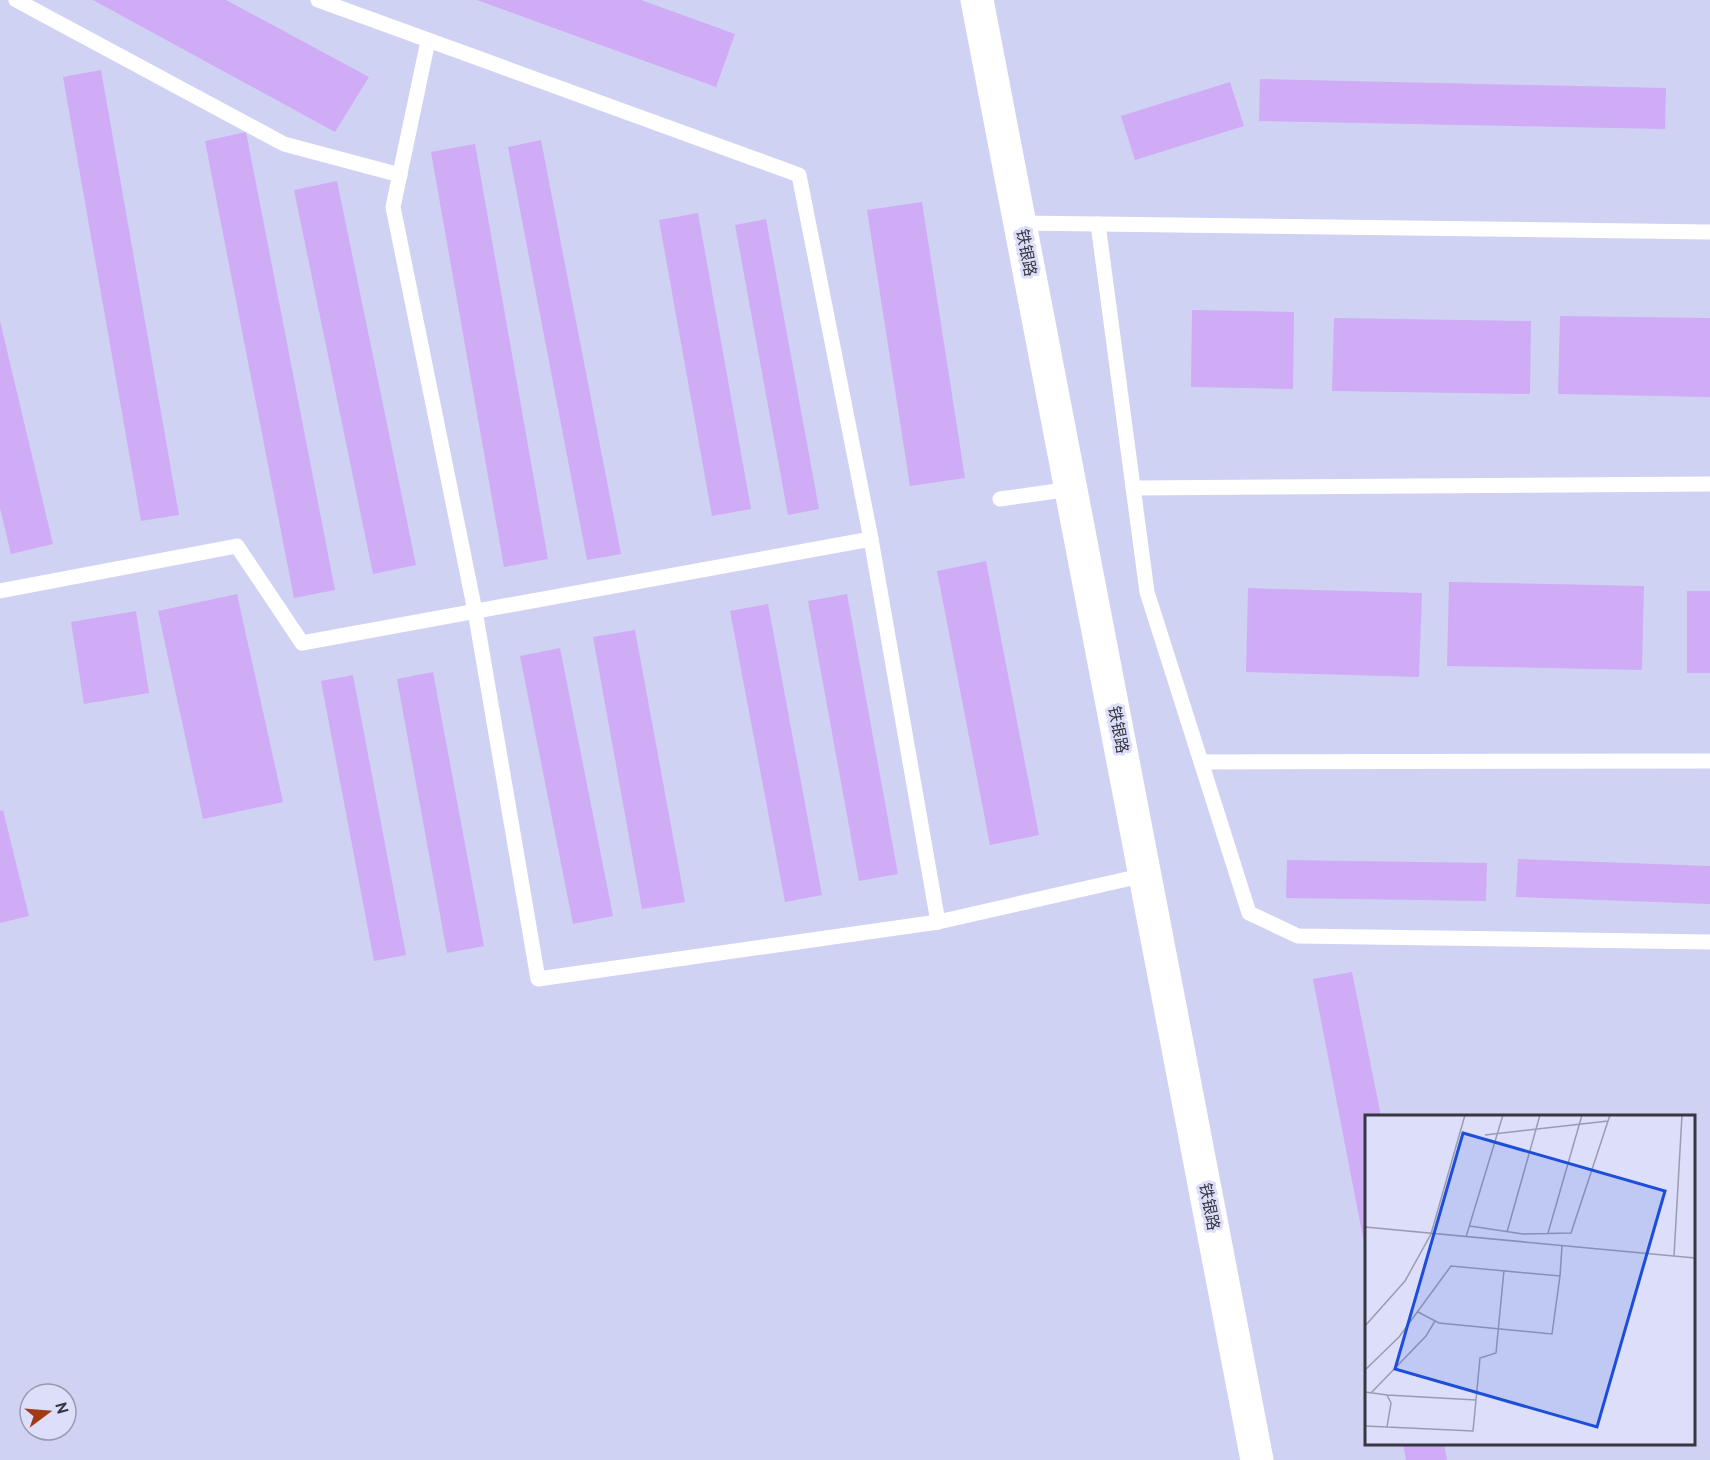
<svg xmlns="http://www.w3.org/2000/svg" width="1710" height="1460" font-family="Overpass,'Noto Sans SC',sans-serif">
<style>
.built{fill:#d0d2f4;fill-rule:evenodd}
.building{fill:#cfacf5}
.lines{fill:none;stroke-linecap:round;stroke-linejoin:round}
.service{stroke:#fff;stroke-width:15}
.secondary{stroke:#fff;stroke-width:33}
.labels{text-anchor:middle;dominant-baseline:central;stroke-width:6;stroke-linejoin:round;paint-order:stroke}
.street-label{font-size:16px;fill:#373742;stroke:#dddef9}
.inset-road{fill:none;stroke:#9b9bb0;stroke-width:1.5}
.view{fill:#1d4ed8;fill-opacity:0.15;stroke:#1d4ed8;stroke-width:3}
.inset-edge{fill:none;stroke:#373742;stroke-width:3}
</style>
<rect width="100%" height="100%" fill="#dddef9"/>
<!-- built -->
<path class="built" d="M0 0H1710V1460H0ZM1366 1116H1694V1444H1366ZM30 1394H66V1430H30Z"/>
<!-- building -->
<g class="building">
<path d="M93 0H226L369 77 335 132Z"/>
<path d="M477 0H641L735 34 716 87Z"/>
<path d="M101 70 179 515 141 521 63 77Z"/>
<path d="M1260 79 1666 88 1665 129 1259 121Z"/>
<path d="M1230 82 1244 126 1135 160 1121 116Z"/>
<path d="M246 132 335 590 294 598 205 141Z"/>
<path d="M541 140 621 554 587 560 508 147Z"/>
<path d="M475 144 548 559 504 567 431 152Z"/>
<path d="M337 181 416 565 373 574 294 190Z"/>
<path d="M922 202 965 478 910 486 867 210Z"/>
<path d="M698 213 751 509 712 516 659 220Z"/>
<path d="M766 219 819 509 788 515 735 225Z"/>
<path d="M1192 310 1294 312 1293 389 1191 387Z"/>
<path d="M1560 316 1710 318V397L1558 394Z"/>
<path d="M1334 318 1531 321 1530 394 1332 391Z"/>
<path d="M0 321 53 544 11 554 0 508Z"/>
<path d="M986 561 1039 835 990 845 937 571Z"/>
<path d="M1449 582 1644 586 1642 670 1447 666Z"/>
<path d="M1248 588 1422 593 1419 677 1246 672Z"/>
<rect x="1687" y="591" width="23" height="82"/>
<path d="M237 594 283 802 203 819 158 611Z"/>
<path d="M847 594 898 874 859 881 808 601Z"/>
<path d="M768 604 822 895 785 902 730 611Z"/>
<path d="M136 611 149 693 84 704 71 622Z"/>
<path d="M635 630 685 902 642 909 593 637Z"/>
<path d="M560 648 613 916 573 924 520 656Z"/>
<path d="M433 672 484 946 447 953 397 679Z"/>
<path d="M353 675 406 955 374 961 321 681Z"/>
<path d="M3 810 29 916 0 923V811Z"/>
<path d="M1518 859 1710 866V904L1516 897Z"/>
<path d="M1287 860 1487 863 1486 901 1286 898Z"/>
<path d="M1352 972 1381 1116H1366L1365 1248 1313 979Z"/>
<path d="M1403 1444H1444L1447 1460H1406Z"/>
</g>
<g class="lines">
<!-- service -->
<g class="service">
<path d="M16 0 284 144 400 175"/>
<path d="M318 0 799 175 871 539 938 922 1145 875"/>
<path d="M428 41 393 207 475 611 538 979 938 922"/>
<path d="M1020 223 1710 232"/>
<path d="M1098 224 1147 592 1249 913 1298 936 1710 942"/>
<path d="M1133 488 1710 484"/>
<path d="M1000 499 1071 489"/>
<path d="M0 591 237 546 302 643 871 539"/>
<path d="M1201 762 1710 761"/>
</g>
<!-- secondary -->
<path class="secondary" d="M977 0 1257 1460"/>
</g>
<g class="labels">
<!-- street labels -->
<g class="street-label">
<text transform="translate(1025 253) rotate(79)">铁银路</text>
<text transform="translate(1117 730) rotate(79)">铁银路</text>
<text transform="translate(1208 1207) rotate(79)">铁银路</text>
</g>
</g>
<!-- overview -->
<g transform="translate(1365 1115)">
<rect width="330" height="330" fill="#dddef9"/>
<path class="inset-road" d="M120 20 243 6M105 111 158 119 206 118 245 0M0 112 330 143M142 117 175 0M183 118 217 0M101 122 138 0M309 141 317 0M53 197 74 208 187 219 195 161M0 211 40 166 66 119 100 0M0 255 34 222 86 151 195 161 197 131M0 277 22 280 26 288 22 312 0 311M6 278 61 221 70 206M22 280 111 285M22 312 108 316 115 243 131 238 139 155"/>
<path class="view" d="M98 18 300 76 232 312 30 254Z"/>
<rect width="330" height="330" class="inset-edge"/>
</g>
<!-- north arrow -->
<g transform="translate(48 1412) rotate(74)"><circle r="28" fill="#dddef9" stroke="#9b9bb0" stroke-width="1.5"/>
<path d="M0-4.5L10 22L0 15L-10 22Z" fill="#a13b15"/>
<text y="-9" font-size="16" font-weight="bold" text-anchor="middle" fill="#373742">N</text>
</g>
</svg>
